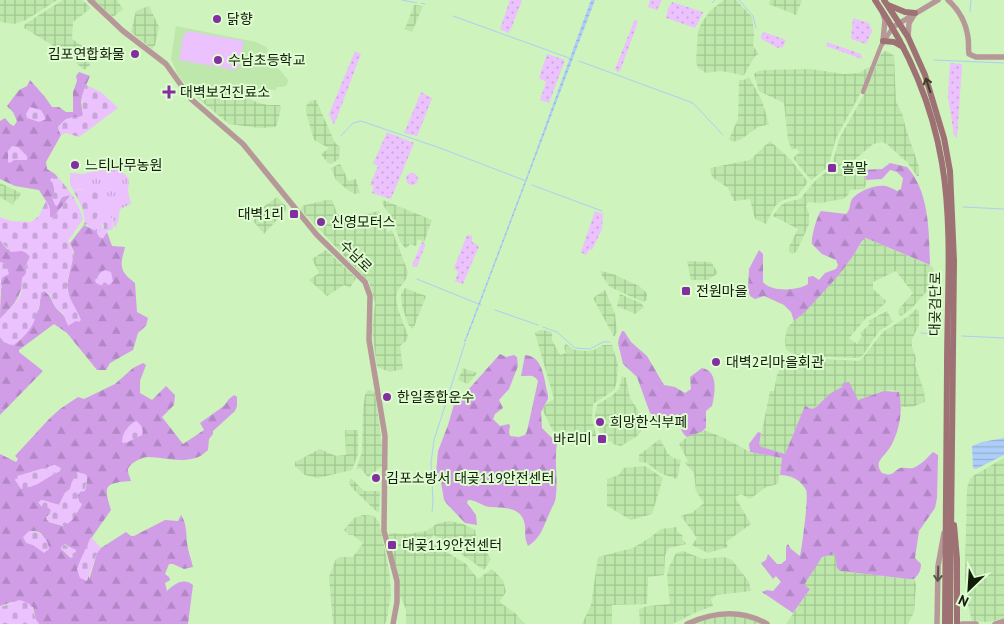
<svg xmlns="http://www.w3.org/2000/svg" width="1004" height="624" font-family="'PT Sans','Noto Sans KR',sans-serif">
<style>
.built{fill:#bee7ab}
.industrial{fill:url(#industrial-grid)}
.grass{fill:url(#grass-tufts)}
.forest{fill:url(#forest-firs);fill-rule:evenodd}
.cemetery{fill:url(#cemetery-stones)}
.park{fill:url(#park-dots)}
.pitch{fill:#ebc1fe}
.water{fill:url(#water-rules)}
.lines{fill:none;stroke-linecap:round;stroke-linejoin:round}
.stream{stroke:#adcef9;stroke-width:1}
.minor{stroke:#b69899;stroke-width:4.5}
.tertiary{stroke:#b69899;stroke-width:5.5}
.secondary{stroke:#9e7274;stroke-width:6}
.oneway{stroke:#423b2e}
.oneway2{stroke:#5b544a}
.poi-dot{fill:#8230a0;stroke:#e0fdd2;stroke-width:2}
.labels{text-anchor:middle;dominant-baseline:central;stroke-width:4;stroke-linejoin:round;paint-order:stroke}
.poi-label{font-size:14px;fill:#101d09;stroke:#e0fdd2;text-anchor:start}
.street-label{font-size:14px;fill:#101d09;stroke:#e0fdd2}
</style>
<defs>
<pattern id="industrial-grid" width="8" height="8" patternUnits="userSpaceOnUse" patternTransform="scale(1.25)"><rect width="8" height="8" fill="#bee7ab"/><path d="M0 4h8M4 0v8" fill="none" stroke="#a2c692"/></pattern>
<pattern id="grass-tufts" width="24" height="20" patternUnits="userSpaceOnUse" patternTransform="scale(1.25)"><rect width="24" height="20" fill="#ebc1fe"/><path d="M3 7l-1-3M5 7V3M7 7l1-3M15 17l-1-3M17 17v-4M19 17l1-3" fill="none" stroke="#c8a5d8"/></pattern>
<pattern id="forest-firs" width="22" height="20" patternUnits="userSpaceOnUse" patternTransform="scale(1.25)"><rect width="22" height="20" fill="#d19de7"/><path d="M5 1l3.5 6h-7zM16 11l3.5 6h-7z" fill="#b287c5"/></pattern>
<pattern id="cemetery-stones" width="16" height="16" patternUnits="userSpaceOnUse" patternTransform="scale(1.25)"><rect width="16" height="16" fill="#ebc1fe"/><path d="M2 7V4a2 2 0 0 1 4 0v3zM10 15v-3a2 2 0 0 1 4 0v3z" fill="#c8a5d8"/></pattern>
<pattern id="park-dots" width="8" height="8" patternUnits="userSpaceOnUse" patternTransform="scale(1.25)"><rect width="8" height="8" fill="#ebc1fe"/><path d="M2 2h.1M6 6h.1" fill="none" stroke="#c8a5d8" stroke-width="1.8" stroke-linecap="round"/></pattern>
<pattern id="water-rules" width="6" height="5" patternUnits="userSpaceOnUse" patternTransform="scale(1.25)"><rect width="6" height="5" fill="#adcef9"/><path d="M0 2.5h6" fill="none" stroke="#94b0d4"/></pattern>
</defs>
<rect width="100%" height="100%" fill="#cef3bc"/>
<!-- built -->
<path class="built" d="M176 26 256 42 266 47 268 50 265 61 274 64 280 70 288 80 287 85 283 87H277L276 90 255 89 250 94 222 89 220 96 200 90 194 95 178 75 171 59Z"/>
<!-- industrial -->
<g class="industrial">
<path d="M0 0H57L26 20 14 24 0 22Z"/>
<path d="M63 0H82L91 8 73 22 72 39 92 52 88 56 90 65 84 70 67 54 24 28 25 24Z"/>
<path d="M94 0H117L123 9 113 17Z"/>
<path d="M724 0H736L752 17 754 33 753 46 759 54 755 56 744 75 720 71 706 73 698 68 696 62 698 31 702 22 711 10Z"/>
<path d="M770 0H802L796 15 769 4Z"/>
<path d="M414 5 423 6 412 32 405 29Z"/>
<path d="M149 6 159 27 155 45 152 49 131 32 136 11Z"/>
<path d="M885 51 889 52 894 56 896 102 902 113 906 129 919 167V176H917L907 162 887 144 882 142 873 144 853 161 856 167H860L863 173 865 175 866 184 864 189 850 190 848 195 843 199 820 203 808 202 806 206 809 214V224L797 251 793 254 789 252V247L798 229 773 216 780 206 787 202 800 199 815 181 831 168 840 137 864 95 881 54Z"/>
<path d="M869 67 871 68 859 96 836 138 828 167 811 180 793 158 800 152 796 148 792 150 788 140 784 103 759 91 754 74 758 71 766 70 810 69 844 74 859 73Z"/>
<path d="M749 77 762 101 769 124 758 127 740 140 732 142 729 139 738 119 739 80H744Z"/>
<path d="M206 88 208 93 220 95 222 89 250 94 248 98 256 102 267 105H280L281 108 277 125 275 127 261 128 229 124 194 95Z"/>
<path d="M316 100 335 143 340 147 339 159 331 164 328 163 321 154 329 148 314 140 306 112V106L310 101Z"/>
<path d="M770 141 791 160 808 182 798 195 781 201 775 206 766 224 755 219 750 199 734 201 728 188 712 177 710 168 750 160Z"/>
<path d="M340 164 342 167 348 181 356 179 360 193 355 194 348 190 336 180 331 168Z"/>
<path d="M0 183 21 193 18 200 16 199 13 205 0 197Z"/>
<path d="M277 197 286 206V210L264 234 254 222 255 216 258 211Z"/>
<path d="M326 200H332L337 213 348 222 365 214 379 211 384 219 387 232 392 230 408 272 406 279 398 290 396 297 398 309 408 336 407 340 400 346 403 369 390 372 377 367 372 331 375 303 369 282 301 210 302 206Z"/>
<path d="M383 200 432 220 424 242 418 239 416 246 410 244 407 248 404 247 400 241 392 219 382 203Z"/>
<path d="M864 239H869L933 267 934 278 926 292 911 309 901 316 898 313 899 309 913 293 896 271 873 282V289L886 301 885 303 875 313 867 317 849 338 857 344 862 336 860 333 870 324 868 321 887 311 893 322 879 331 863 355 859 358 800 356 789 352 786 349 785 341 787 328 838 276 853 256Z"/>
<path d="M326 250 356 278 350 288 344 285 327 296 309 280 319 273 312 259Z"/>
<path d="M687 261 711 262 718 273 708 280H691Z"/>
<path d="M601 271 613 274 639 286 647 293V300L643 302 610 287 601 274Z"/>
<path d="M405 288 426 296 414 327 412 329 408 324 402 306 401 294Z"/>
<path d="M605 290 615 314 617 332 614 337 593 298Z"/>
<path d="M620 294 641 303 644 307 635 314 617 306Z"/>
<path d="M916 309 919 311V325L912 339V347L916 358 915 365 924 391 925 402 912 407H901L899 392 893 390 884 391 858 400 855 396 842 387 812 409 797 425 785 454 759 446 770 391H774L777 375 786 356 801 361 823 359 860 361 883 332 910 315Z"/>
<path d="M540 330 549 331 552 333V340L560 355 566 353 564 347 566 344 575 350 588 351 594 350 603 345H612L618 364 617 381 614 390 593 404 592 418 596 436 562 444 560 439 553 431 542 409 547 403 554 399 535 333Z"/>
<path d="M463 368 477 373 468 384 458 380Z"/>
<path d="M622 376 626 378 630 398 647 424 637 436 621 446 613 444 611 441 602 442 595 416 597 405 613 395 619 389Z"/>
<path d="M368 390 373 391 375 393 382 445V466L368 477 360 468 356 470 362 452 363 409 365 395Z"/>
<path d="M345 430H358V454L352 470 318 478 305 475 295 466V462L320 449 336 456 346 455Z"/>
<path d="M704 430 722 437 750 452 782 458 778 484 766 487 750 499 741 494 735 497 751 524 726 542 728 547 708 553 692 545 697 538 681 516 693 512 704 503 696 491 694 473 685 463 688 461 679 444 687 437Z"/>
<path d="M660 439 668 454 673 458 681 460 677 479 660 473 647 463 639 462V455Z"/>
<path d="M1004 458V618L989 622 972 621 967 601 965 578 967 488 970 479 973 476Z"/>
<path d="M645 466 663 478 652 514 631 520 607 506V479L619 475 623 468Z"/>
<path d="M351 478 364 491H380L379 512 376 511 352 488 349 483Z"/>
<path d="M363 515 374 516 379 522 389 570 391 593 387 619 385 624H333L329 577 336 559 341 557H353L363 543 353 535H349L344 530 354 518Z"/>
<path d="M450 521 463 524 475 530 476 536 491 559 484 570 434 535 432 536V543L466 564 478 579 492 569 503 580 506 592 500 601 502 604 515 613 525 624H406V609L400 596 397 572 388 535 391 533 407 534 426 531 438 523Z"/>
<path d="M677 527V531L683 536 682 539 686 544 669 548 667 551 665 556 664 575 648 577 647 604 612 605V624H582L591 605 598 557 633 548 651 537 661 529Z"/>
<path d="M683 551 703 559 724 557 732 560 749 582 751 591 716 595 711 599 713 606 694 613 673 624H640L639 609 648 606 670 604 667 575 669 567 676 553Z"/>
<path d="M836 554 837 568 840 571 909 579H914L916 585 914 612 908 624H786L810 589 803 585 822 557Z"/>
<path d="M729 616 748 618 762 624H692L705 619Z"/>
</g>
<!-- grass -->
<path class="grass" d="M116 165 129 179 128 192 131 204 120 209 118 221 116 227H114L112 218 102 224 103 230 99 231 97 233 87 225C100 216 102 208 102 192L80 189 73 190 70 184V173L83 174Z"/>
<!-- forest -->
<g class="forest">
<path d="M79 72 90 76 84 90 81 101 83 115 80 117 66 119 58 127 61 135 46 162 47 169 55 174 53 183 55 193 53 196 58 204 62 197 69 195 70 196 53 218 50 217 49 206 39 190 15 186 0 179V121L5 118 10 124 14 126 17 121 13 112 7 106 19 90 27 86 30 80 45 97 52 107H59L66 112H73V92L77 81 76 76Z"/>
<path d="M890 163 907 167C930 192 929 234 930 265L866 238 862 241 853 256 838 276 805 312 794 321 791 312 784 305 764 296 755 299 750 296 748 290 749 269 759 250 763 254V282C770 292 798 291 808 284V277L813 276 819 280 825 273 836 269 838 265 836 260 822 254 812 244C811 237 817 216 821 211L846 214C851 209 849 204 852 199 858 191 876 184 886 186 889 187 894 189 897 191L901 189 903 178 897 172 890 170 882 179 866 180 865 175 861 170 882 169Z"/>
<path d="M84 225 96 231 101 238H103L107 232 112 246 125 247C123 257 118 266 126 275 128 278 132 280 135 283L137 312 148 318 146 326 138 333 133 350 110 363 106 370H97L67 333 54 324 19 350V352L43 371 0 415V337L5 343 39 309 41 293 44 291C52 296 51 302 57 309 62 314 65 315 67 323L69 295 67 285 74 252 70 243Z"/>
<path d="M0 240 7 249C16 250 25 249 30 257L25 267C28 273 25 277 23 283 17 303 14 304 0 319 0 307 1 295 1 283 1 278 4 270 6 264L0 262Z"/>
<path d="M622 331H624L631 342 647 356 664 385 675 387 685 393 691 389 690 377 702 368C719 371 715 394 712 406L706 411V428L701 432 687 437C680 432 679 422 678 414H677L667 421 657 418 650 413 637 377 623 364 618 343 619 338Z"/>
<path d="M500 354 506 357 514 355 517 357 518 366 509 389 499 400 503 408 495 414 493 419 500 426 509 424 510 426 509 432 510 436 519 437 525 435 527 431 538 381C534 374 529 376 521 376L525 355C544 356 544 381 548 395V399L541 412 542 428 557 443C554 461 558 477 556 495 556 502 552 507 549 514 544 526 540 539 528 546 525 539 525 534 525 526 523 507 505 508 491 507 483 507 477 500 468 500L467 503 476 515 477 525 465 523 447 504 444 500 441 482 436 474 438 451 448 425 455 401 460 403 468 390Z"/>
<path d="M143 363 146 365 140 381V393L152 400 166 386 175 395 174 405 162 417 183 444 204 430 200 423 224 406 229 399 234 395 237 397V406L235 411 213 431V434L209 439 208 450C204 453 201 457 195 458 179 463 163 457 148 457 142 457 130 463 128 469 127 472 130 477 131 481 105 483 103 485 111 510L90 540 89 580 97 553 101 548 126 532 131 536H134L165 520 178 521 181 515C187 524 186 533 187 543 188 551 191 559 193 567L184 569 173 564H169L165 574 169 577 170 580 165 583 167 591C174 584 184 577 193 585L188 624H39L36 620 33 607 12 602 0 606V454L16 462 18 459 15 456 49 419 60 409 78 397 84 399 115 384 133 368ZM55 465 60 471C49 476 41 482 30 487L32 472ZM87 477 86 489 80 491 77 496 81 506 72 520 63 526 49 522 46 517 50 514 51 510 40 500 59 505 65 493 70 489 72 482ZM29 531C37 531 41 531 44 538L36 546 33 545ZM65 544 76 551 71 558 61 549 62 546Z"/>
<path d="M849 382 858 400 884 391 899 392C903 410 900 429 891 446 888 451 882 456 879 462 878 467 879 469 882 473 894 477 892 472 900 468 904 467 909 469 913 468 921 465 927 458 933 452L938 455 937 498 935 508 919 531 915 558 921 564C921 570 919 574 914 579H909L840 571 837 568 835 554 822 557 804 585 810 589 793 613 762 592 767 590 773 591 781 582 776 576 773 579 761 563 766 560 768 554 777 564H781L786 560V547L788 544 791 549 800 556C802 547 809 496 806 490 801 480 791 475 780 475L782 458 750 452 749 444 758 432 761 433 759 446 785 454 805 406 812 409 816 407 831 393 842 387 843 383Z"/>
</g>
<!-- cemetery -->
<g class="cemetery">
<path d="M86 85 101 92 118 108 79 137 66 133 61 135 58 129C62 120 70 116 80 117L83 115 82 96Z"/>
<path d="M30 107 41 110 46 119 39 122 27 118 26 114Z"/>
<path d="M12 146 18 147 27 156V160H14L10 163 8 162V151Z"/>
<path d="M55 174C68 188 78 201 83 219L68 241C80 256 67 270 67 286 68 298 77 309 81 320L79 322 76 321 68 326 63 313 56 308 50 295 44 291 41 293C38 316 34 330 14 345 7 345 4 342 0 337V319L16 302 21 294 22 278 27 272 25 268 30 257C24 248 19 252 11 252L0 240V217L11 221 31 222 39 216 46 201 50 209V217L53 218 70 196 69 195 62 197 57 206 55 205 52 198C55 191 56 186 50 180Z"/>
<path d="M96 189 102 192V204L95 222 84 225C87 213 78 200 73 190Z"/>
<path d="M109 216 112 218 113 229 107 231 103 238 99 237 97 233 104 228 103 220Z"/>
<path d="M0 262 6 264 9 274 3 277 0 281 2 287 0 291Z"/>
<path d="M105 270 111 272 113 281C108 288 102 286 96 283L95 280 101 272Z"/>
<path d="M136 421C141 424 144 430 142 435L124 444 122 442C122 433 128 425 136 421Z"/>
<path d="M55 465 61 468 60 471C52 474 48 478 41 482 36 486 27 487 21 489L15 480 17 476Z"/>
<path d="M77 472 85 474 87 476 85 491 80 492 77 496 79 502 82 504 81 506 72 520 65 526 49 522 46 519 50 514 51 510 49 508 41 506 38 502 43 500 59 505 65 493 70 489 72 482Z"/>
<path d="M29 531C40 531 48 538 49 549L44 553 33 545 26 543 23 537Z"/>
<path d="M91 537 101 548 97 553 87 581 80 578 77 569 80 561Z"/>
<path d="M63 544 76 550 73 558 61 549Z"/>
<path d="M19 600C38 604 30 612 39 624H0V606H4Z"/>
</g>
<!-- park -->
<g class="park">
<path d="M510 0H522L511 29 508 33 500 29Z"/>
<path d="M650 0H662L657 10 648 7Z"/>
<path d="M672 2 703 12V13L695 28 666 18 668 9Z"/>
<path d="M853 18 869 23 872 31 866 44 851 39Z"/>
<path d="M635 19 638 22 620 71 617 72 615 69Z"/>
<path d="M764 32 786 40 783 47 778 48 761 39V35Z"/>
<path d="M827 42 861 54 862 59 826 46Z"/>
<path d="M355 51 361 54 334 125 329 114Z"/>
<path d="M547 54 565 60 549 103 540 100 546 82 539 78Z"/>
<path d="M950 63 961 64 962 66 957 138 954 135 948 96Z"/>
<path d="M421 92 432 98 418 134 417 136 404 133 405 131Z"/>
<path d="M387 132 414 143 391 199 372 193 374 186 370 185 378 166 373 164Z"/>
<circle cx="412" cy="179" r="6"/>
<path d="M595 211 603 214 602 229 592 250 589 249 587 254 585 255 581 252Z"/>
<path d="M467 235 472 236V242L479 246 463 284 455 281 458 272 454 268Z"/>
<path d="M422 242 425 243V246L417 267H414L412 266 413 263Z"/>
</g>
<!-- pitch -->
<path class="pitch" d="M188 31 244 41 239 66 235 70 179 60 183 36Z"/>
<!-- water -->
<g class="water">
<path d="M591 0H595L469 333 465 342H464L528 173Z"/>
<path d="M1004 438V455L976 469 973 468 972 446 982 442Z"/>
</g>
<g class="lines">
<!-- stream -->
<g class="stream">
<path d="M402 0 417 3"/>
<path d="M739 0 753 16 756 28"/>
<path d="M421 3 425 4"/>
<path d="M712 3 715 0"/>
<path d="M970 12 971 0"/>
<path d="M453 16 569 58"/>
<path d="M934 60 1004 63"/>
<path d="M579 61 693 103 723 135"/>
<path d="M341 136 353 123 361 121 440 148 526 181"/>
<path d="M532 185 602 211"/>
<path d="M963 207 1004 209"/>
<path d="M417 279 481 305"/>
<path d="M495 310 538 325"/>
<path d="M543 327 557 332 575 348 590 349 603 342H610"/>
<path d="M921 333 936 334"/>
<path d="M962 336 1004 338"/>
<path d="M432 512 433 502 431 463 434 440 465 343"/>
</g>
<!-- minor -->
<path class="minor" d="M863 92 881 46 893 27"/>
<!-- tertiary -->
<g class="tertiary">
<path d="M90 0 123 31 166 64 191 99 243 144 317 235 365 282 370 296 369 340 385 436 384 531 397 581V602L393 624"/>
<path d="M948 0C959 10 966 23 968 37 969 43 968 48 969 54L976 57H1004"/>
<path d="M883 14 885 20 883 41"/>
<path d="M893 27 938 0"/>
<path d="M908 37 909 23 914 15"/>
<path d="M687 624C713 612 741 609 767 624"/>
<path d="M937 624 938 566 944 533"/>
<path d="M962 624H976"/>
<path d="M995 624 1004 621"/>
</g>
<!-- secondary -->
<g class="secondary">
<path d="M875 0C909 50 932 104 942 163 953 228 947 301 947 367 947 453 945 538 945 624"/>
<path d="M884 0 908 37 925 75 944 138 950 171 954 261 950 624"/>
<path d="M888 5 905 12 915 13"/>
<path d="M883 41 894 42 903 47"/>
<path d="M954 525 957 559V624"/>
</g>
</g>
<!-- one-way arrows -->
<defs><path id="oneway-shaft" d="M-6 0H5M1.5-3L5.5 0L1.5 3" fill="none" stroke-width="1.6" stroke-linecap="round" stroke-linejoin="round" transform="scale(1.25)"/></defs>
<use class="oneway" href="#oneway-shaft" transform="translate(928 85) rotate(-108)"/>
<use class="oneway2" href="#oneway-shaft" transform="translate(938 574) rotate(92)"/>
<!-- markers -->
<g class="poi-dot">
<circle cx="217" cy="19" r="5"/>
<circle cx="135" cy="54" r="5"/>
<circle cx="218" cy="60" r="5"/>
<path d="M166.5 84.5h5v5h5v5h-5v5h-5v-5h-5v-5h5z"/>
<circle cx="75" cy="165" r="5"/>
<rect x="827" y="163" width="10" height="10" rx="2.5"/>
<rect x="289" y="209" width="10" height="10" rx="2.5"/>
<circle cx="321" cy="222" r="5"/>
<rect x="681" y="286" width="10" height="10" rx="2.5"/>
<circle cx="716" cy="362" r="5"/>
<circle cx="387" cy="397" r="5"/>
<circle cx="600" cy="422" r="5"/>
<rect x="597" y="434" width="10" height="10" rx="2.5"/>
<circle cx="376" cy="478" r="5"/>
<rect x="387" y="540" width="10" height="10" rx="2.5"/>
</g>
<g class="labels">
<!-- poi labels -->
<g class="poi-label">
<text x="227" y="19">닭향</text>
<text x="125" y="54" text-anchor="end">김포연합화물</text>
<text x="228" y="60">수남초등학교</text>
<text x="180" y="92">대벽보건진료소</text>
<text x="85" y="165">느티나무농원</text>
<text x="842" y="168">골말</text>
<text x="284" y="214" text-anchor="end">대벽1리</text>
<text x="331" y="222">신영모터스</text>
<text x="696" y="291">전원마을</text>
<text x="726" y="362">대벽2리마을회관</text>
<text x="397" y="397">한일종합운수</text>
<text x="610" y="422">희망한식부페</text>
<text x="592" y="439" text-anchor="end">바리미</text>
<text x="386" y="478">김포소방서 대곶119안전센터</text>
<text x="402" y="545">대곶119안전센터</text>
</g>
<!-- street labels -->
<g class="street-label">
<text transform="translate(356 256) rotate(45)">수남로</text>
<text transform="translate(935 304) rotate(-89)">대곶검단로</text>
</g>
</g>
<!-- north arrow -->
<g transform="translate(969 589) rotate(205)" stroke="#e0fdd2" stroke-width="4" paint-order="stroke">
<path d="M0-4L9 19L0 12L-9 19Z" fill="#101d09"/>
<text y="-8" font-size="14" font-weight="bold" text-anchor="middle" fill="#101d09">N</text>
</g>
</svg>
